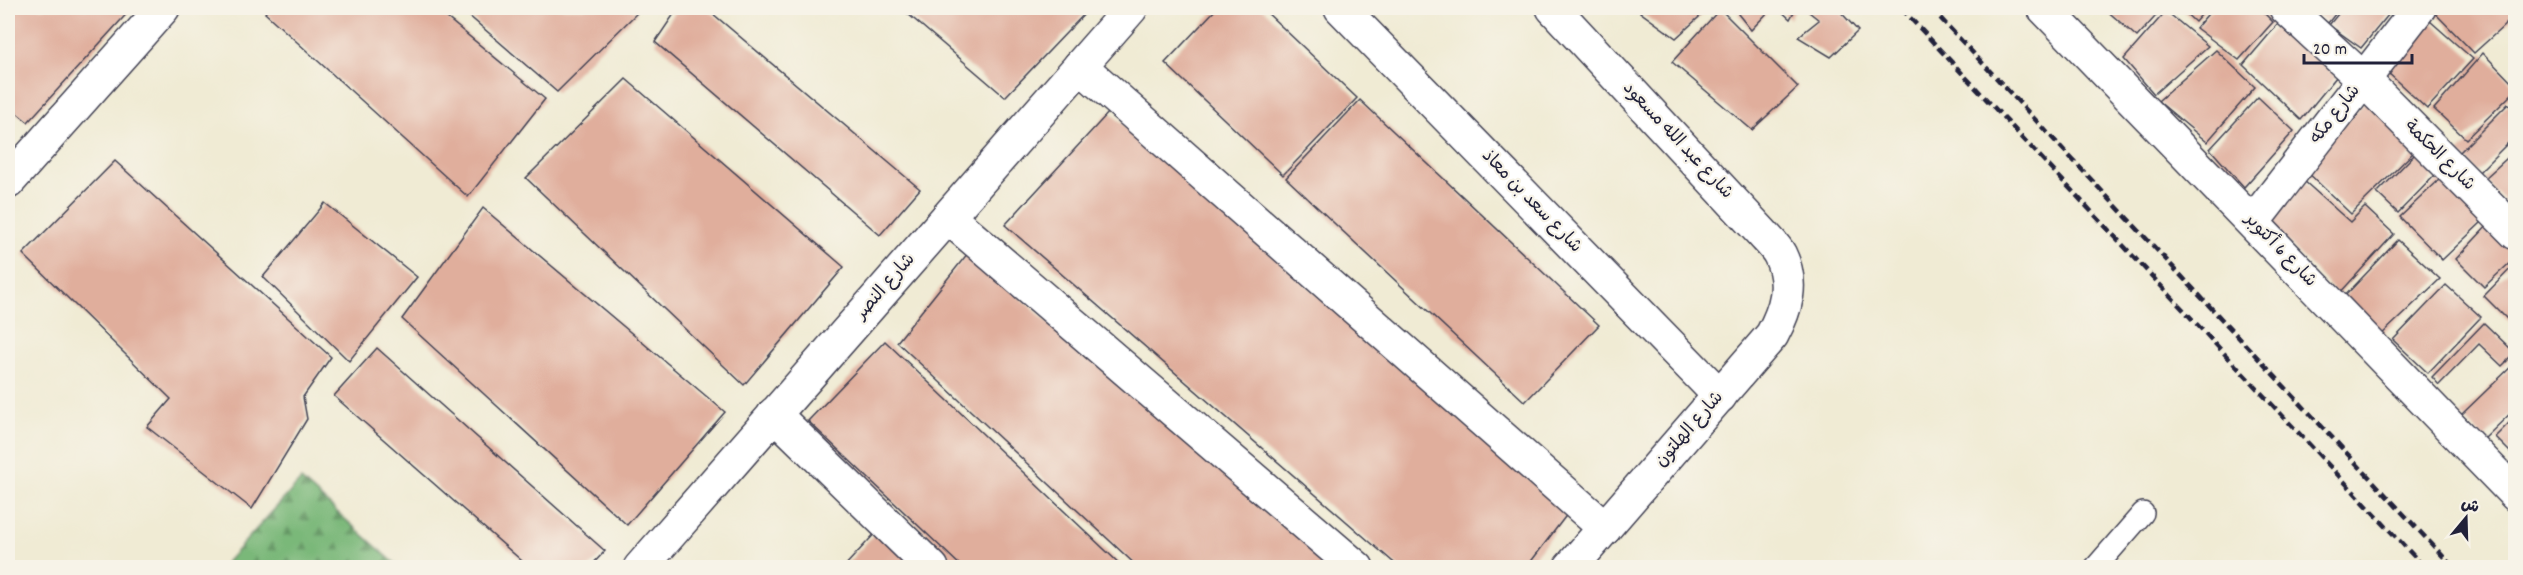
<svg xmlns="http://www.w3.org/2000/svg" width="2523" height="575" font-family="Dekko,'Playpen Sans Arabic',sans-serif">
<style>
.forest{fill:url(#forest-firs);stroke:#4e6d5a;stroke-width:1.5}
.building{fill:#e0ae9c}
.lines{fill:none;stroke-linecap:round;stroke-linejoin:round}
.service-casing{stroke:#414052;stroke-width:24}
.minor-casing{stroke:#414052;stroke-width:36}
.tertiary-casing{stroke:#414052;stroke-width:36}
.service{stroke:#fff;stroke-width:21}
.minor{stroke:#fff;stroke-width:33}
.tertiary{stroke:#fff;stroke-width:33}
.rail{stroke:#22223b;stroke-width:4.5;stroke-dasharray:9 4.5;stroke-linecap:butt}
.labels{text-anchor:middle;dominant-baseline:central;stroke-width:4.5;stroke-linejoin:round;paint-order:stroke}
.street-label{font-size:18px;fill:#22223b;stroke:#f7f3e8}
</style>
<defs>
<pattern id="forest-firs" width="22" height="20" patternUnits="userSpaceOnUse" patternTransform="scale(1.5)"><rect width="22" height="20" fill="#7ab879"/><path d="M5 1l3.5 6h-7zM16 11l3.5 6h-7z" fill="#649564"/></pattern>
</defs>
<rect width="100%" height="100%" fill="#f7f3e8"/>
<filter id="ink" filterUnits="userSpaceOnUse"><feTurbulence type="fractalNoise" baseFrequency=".0167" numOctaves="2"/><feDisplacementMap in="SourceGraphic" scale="12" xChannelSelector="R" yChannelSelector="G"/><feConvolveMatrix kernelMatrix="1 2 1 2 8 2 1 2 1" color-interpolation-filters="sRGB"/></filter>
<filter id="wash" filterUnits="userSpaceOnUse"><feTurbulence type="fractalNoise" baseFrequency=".008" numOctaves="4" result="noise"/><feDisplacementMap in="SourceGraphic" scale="24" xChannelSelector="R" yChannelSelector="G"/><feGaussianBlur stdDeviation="1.35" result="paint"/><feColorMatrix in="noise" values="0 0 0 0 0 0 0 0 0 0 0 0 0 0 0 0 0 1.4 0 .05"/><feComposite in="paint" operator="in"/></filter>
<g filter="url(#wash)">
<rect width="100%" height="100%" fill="#f0ebd4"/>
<!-- forest -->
<path class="forest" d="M301 480 399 567H222Z"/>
<g id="blocks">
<!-- building -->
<g class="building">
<path d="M8 8H132L28 122 8 106Z"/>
<path d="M269 8H435L545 99 468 197 265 13Z"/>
<path d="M460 8H629L637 13 557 92Z"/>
<path d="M678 8H706L920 189 880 235 655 42Z"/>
<path d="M901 8H1090L1005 97Z"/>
<path d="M1217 8H1262L1357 98 1283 175 1165 63Z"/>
<path d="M1643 8H1709L1676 38 1640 12Z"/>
<path d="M1744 8H1772L1751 30 1738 14Z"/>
<path d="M1778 8H1796L1790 19Z"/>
<path d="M1804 8H1837L1858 31 1831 57 1798 37 1819 20Z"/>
<path d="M2104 8H2163L2137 37Z"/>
<path d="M2180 8H2207L2195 22Z"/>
<path d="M2213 8H2259L2273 22 2239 60 2196 28Z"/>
<path d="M2310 8H2340L2328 23Z"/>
<path d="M2343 8H2394L2361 48 2329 25Z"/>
<path d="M2430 8H2516V15L2474 53Z"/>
<path d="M1720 9 1798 87 1752 130 1672 62Z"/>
<path d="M2166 11 2208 46 2154 94 2124 59Z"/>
<path d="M2430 21 2473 59 2427 109 2385 70Z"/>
<path d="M2278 24 2337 76 2301 120 2243 65Z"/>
<path d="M2216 50 2255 87 2207 142 2158 101Z"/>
<path d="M2483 53 2516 87V90L2466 139 2434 109Z"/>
<path d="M626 79 844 267 744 385 526 178Z"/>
<path d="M2258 97 2294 131 2244 187 2210 149Z"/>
<path d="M1360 100 1599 325 1525 402 1286 178Z"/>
<path d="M2367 100 2417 149 2351 214 2302 167Z"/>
<path d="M2508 104 2516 112V135L2479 172 2459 153Z"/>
<path d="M1109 112 1568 513 1526 568H1400L1005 225Z"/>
<path d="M2516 150V204L2510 208 2484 179Z"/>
<path d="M2417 152 2438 172 2398 213 2377 193Z"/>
<path d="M115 161 331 357 303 397 307 419 252 509 147 427 171 399 23 254Z"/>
<path d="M2440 179 2482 222 2442 260 2400 217Z"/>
<path d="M2303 180 2350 222 2365 207 2394 234 2338 295 2269 222Z"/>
<path d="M325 203 417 277 349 361 263 277Z"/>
<path d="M483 208 725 412 627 525 402 319Z"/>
<path d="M2490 223 2516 248V257L2484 287 2456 259Z"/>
<path d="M2398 240 2440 279 2378 338 2342 299Z"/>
<path d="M968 253 1334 568H1139L897 342Z"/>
<path d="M2516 263V317L2510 322 2484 296Z"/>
<path d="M2446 285 2481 317 2428 373 2393 340Z"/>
<path d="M2484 323 2515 353 2502 366 2479 344 2439 385 2432 377Z"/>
<path d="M885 341 1124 568H963L808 421Z"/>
<path d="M377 348 605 551 589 568H530L334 396Z"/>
<path d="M2516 362V408L2484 439 2461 415Z"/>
<path d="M2516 416V458L2495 437Z"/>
<path d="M879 529 917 568H843Z"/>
</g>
</g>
</g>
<g filter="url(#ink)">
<use href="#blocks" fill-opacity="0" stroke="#414052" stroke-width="1.5"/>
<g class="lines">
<!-- service casing -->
<g class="service-casing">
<path id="service" d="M2095 568 2143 513"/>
</g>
<!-- minor casing -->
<g class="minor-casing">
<g id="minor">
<path d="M1341 8 1720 396"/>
<path d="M1553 8 1762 233C1768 240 1776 247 1780 255 1794 284 1786 309 1772 335L1570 568"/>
<path d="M2044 8 2516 495"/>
<path d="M2286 8 2363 79 2516 233"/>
<path d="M1080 66 1605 528"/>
<path d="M8 182 163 8"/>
<path d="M948 217 1357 568"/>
<path d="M2253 222 2419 8"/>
<path d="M774 414 932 568"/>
</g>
</g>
<!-- tertiary casing -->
<g class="tertiary-casing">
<path id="tertiary" d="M640 568 1131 8"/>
</g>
<!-- service -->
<use href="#service" class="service"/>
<!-- minor -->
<use href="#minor" class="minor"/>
<!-- tertiary -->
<use href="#tertiary" class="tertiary"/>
<!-- rail -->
<g class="rail">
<path d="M1901 8 2425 568"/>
<path d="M1931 8 2454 568"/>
</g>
</g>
</g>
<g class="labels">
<!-- street labels -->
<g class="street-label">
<text transform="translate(2336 115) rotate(-52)">شارع مكه</text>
<text transform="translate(1677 141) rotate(47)">شارع عبد الله مسعود</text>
<text transform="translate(2439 156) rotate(45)">شارع الحكمة</text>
<text transform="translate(1531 202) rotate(46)">شارع سعد بن معاذ</text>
<text transform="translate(2280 251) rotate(46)">شارع 6 أكتوبر</text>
<text transform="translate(886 287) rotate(-49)">شارع النصر</text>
<text transform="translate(1690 430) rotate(-49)">شارع الهلتون</text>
</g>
</g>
<!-- margin -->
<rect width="2523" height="575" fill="none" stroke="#f7f3e8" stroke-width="30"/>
<!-- north arrow -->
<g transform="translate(2466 518) rotate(19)" stroke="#f7f3e8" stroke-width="4.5" paint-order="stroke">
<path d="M0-4.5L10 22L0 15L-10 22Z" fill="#22223b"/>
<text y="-9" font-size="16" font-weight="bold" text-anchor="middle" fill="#22223b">ش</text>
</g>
<!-- scale -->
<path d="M2304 54v9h108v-9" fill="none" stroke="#22223b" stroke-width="3"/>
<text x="2313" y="54" font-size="18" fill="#22223b" stroke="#f7f3e8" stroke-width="4.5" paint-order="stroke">20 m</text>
</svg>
